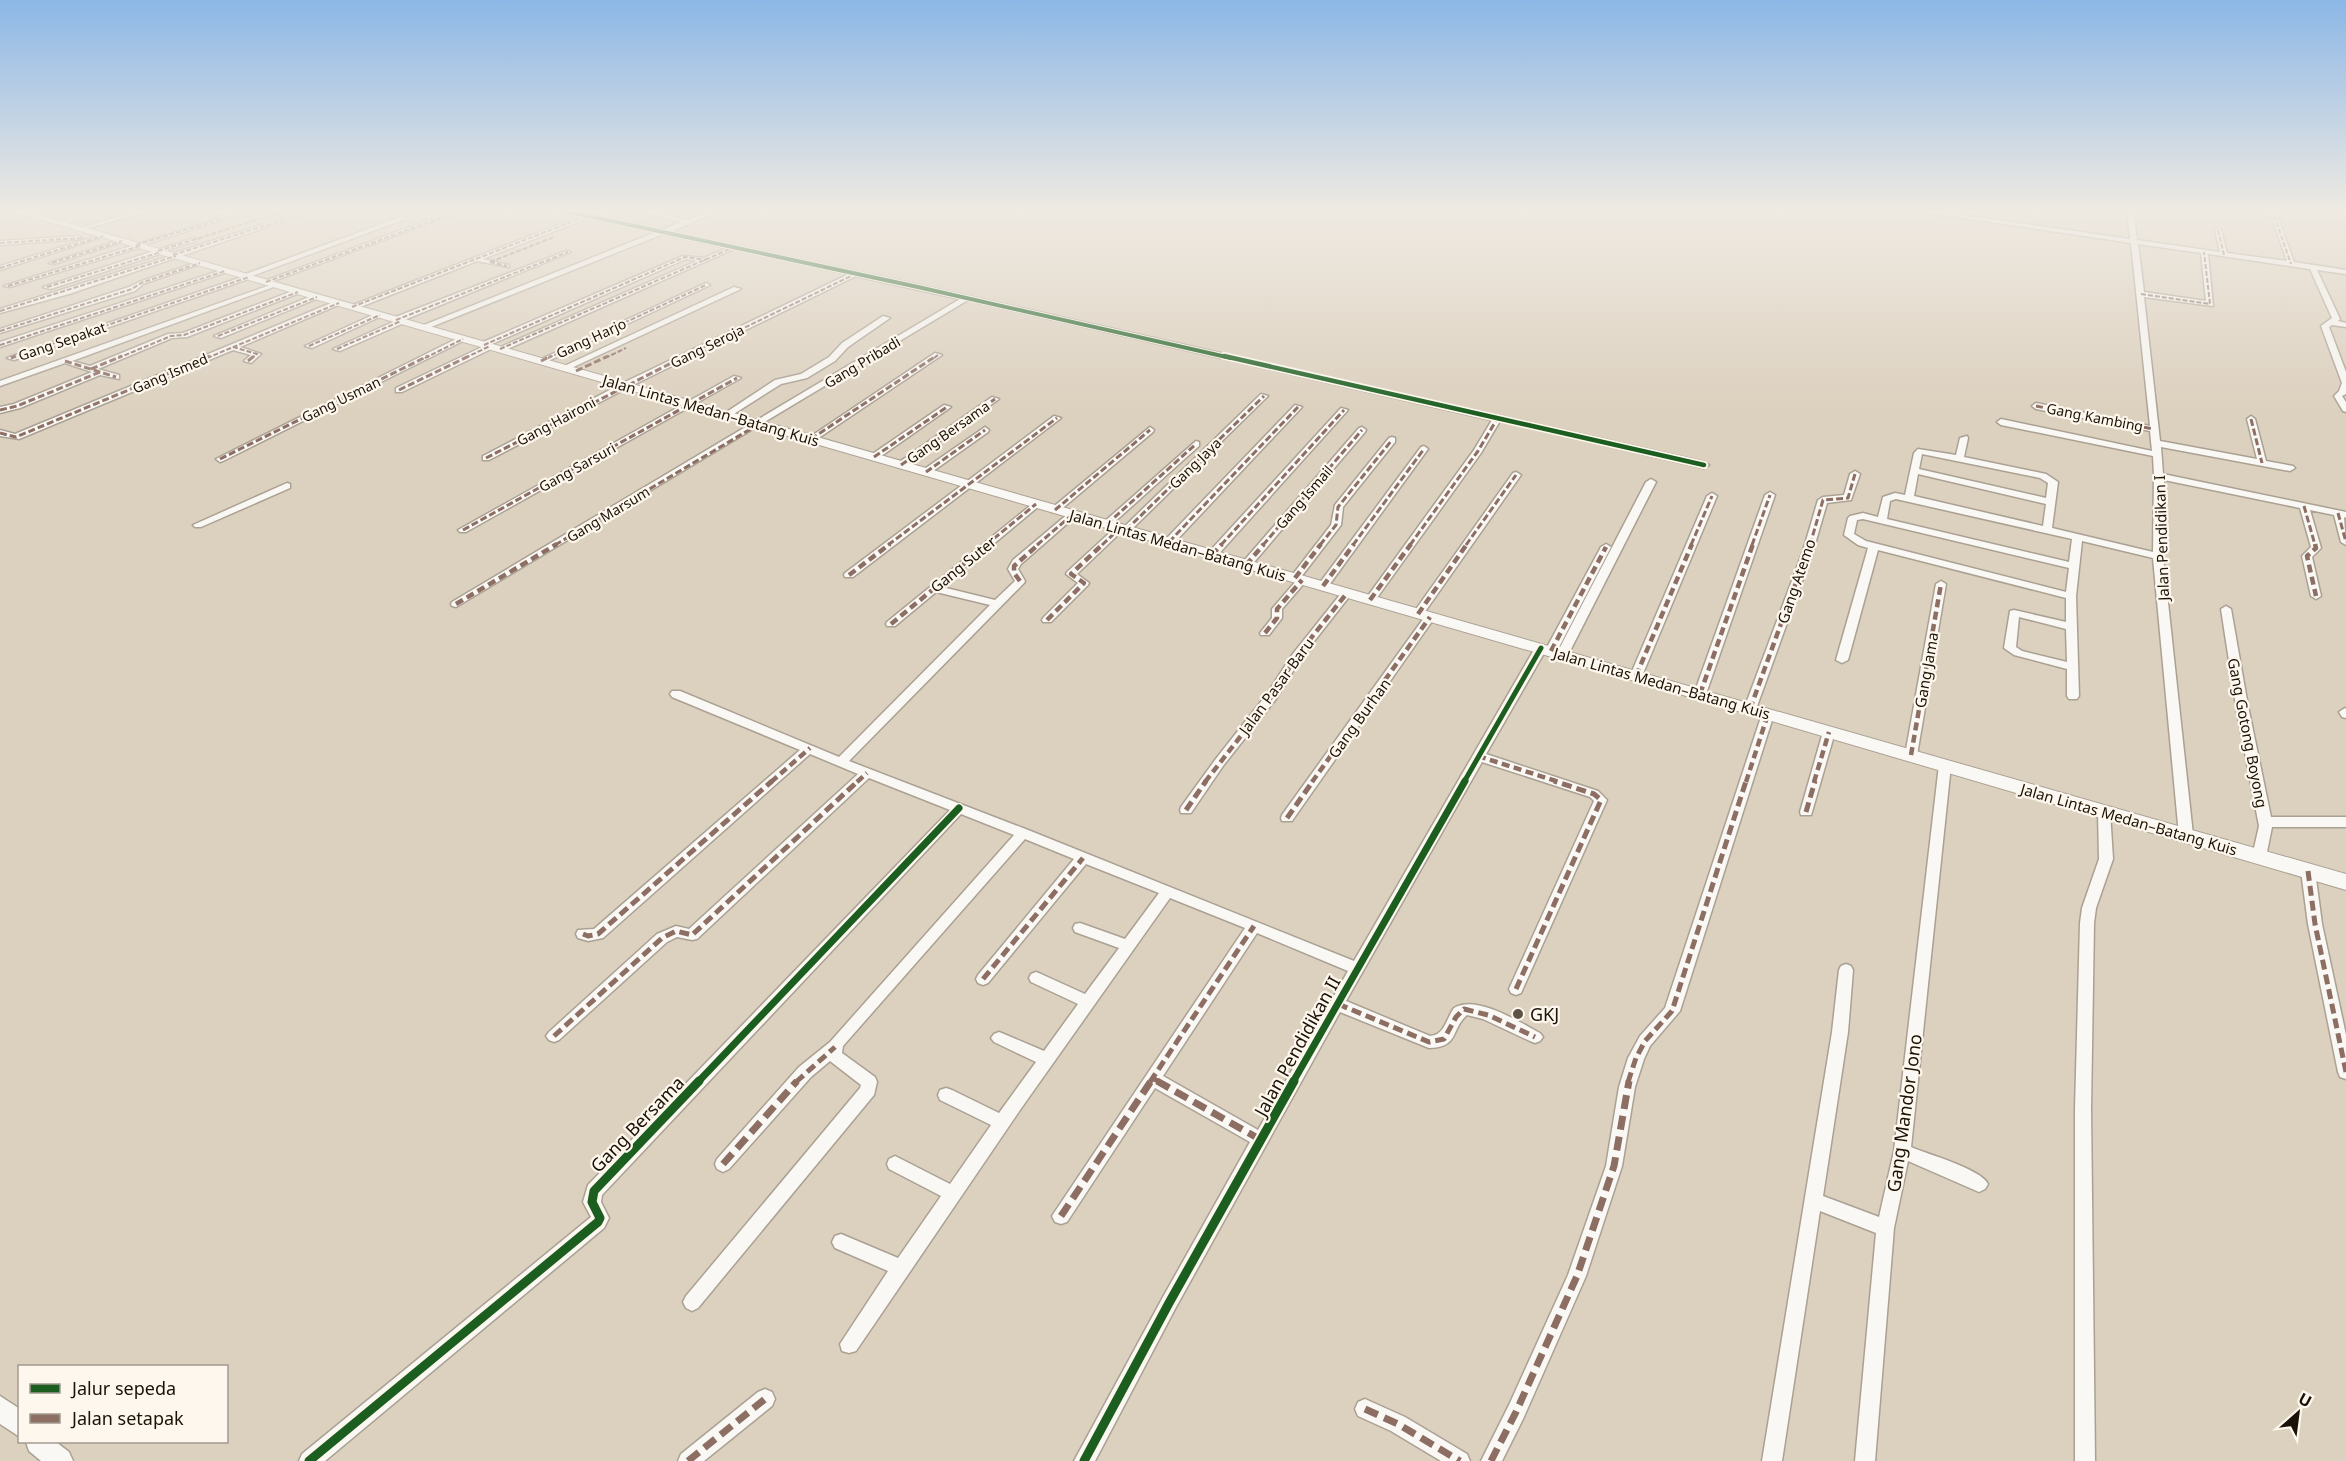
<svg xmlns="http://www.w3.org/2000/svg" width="2346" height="1461" font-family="'Noto Sans',sans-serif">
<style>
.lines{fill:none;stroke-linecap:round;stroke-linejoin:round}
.minor-casing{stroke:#aaa193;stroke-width:3}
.tertiary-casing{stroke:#aaa193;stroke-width:3}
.trunk-casing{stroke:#aaa193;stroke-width:2}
.minor{fill:#faf8f5;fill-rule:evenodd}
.tertiary{fill:#faf8f5;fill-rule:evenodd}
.trunk{fill:#faf8f5;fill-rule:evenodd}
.quiet-far4{stroke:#8d6e63;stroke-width:2;stroke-dasharray:5 2;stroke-linecap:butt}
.quiet-far3{stroke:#8d6e63;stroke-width:3;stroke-dasharray:7 3;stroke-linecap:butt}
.quiet-far2{stroke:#8d6e63;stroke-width:4.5;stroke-dasharray:8 4.5;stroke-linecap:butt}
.quiet-far1{stroke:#8d6e63;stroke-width:5;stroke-dasharray:10 5;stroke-linecap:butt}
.quiet{stroke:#8d6e63;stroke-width:7;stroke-dasharray:14 7;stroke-linecap:butt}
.cycleway-far4-casing{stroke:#fef7ed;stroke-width:6}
.cycleway-far3-casing{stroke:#fef7ed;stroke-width:8}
.cycleway-far2-casing{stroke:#fef7ed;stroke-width:9}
.cycleway-far1-casing{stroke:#fef7ed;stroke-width:10}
.cycleway-casing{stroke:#fef7ed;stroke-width:13}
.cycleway-far4{stroke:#1b5e20;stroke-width:4}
.cycleway-far3{stroke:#1b5e20;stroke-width:4.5}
.cycleway-far2{stroke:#1b5e20;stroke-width:5}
.cycleway-far1{stroke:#1b5e20;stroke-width:7}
.cycleway{stroke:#1b5e20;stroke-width:9}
.poi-dot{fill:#5e5446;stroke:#fef7ed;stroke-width:2}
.labels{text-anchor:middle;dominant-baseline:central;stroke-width:4.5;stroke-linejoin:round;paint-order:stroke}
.far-street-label{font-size:14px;fill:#1a1206;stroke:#fef7ed}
.street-label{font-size:15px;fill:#1a1206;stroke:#fef7ed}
.near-poi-label{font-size:18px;fill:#1a1206;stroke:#fef7ed;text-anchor:start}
.near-street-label{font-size:18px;fill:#1a1206;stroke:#fef7ed}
</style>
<rect width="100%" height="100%" fill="#dcd0be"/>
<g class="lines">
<!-- minor casing -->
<g class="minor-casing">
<g id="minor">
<path d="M8 209 14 210 0 215V211Z"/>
<path d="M145 209H155L82 230 77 229Z"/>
<path d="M204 209C214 209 224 214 234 213 242 213 249 209 258 209L143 245 142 247 10 287 4 286 227 216Z"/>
<path d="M311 209H320L69 294 0 313V309L170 256 171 254Z"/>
<path d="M458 209H467L268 283 262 282Z"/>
<path d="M553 209H564L662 230 681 222 649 214 646 211 648 209H654L653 212 687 220 716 209H724L670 232 918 285 1704 462 1709 465 1704 468 1500 421 1481 453 1374 602 1370 603 1365 600 1474 450 1492 420 968 300 456 607 452 606 451 604 452 602 960 299 856 276 629 387 489 460H483V456L623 383 849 274 734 249 503 351 496 349 697 261 686 259 492 344 493 348 402 392H396V388L482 347 481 343 683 256 704 258 727 248 663 234 426 329 419 327 656 232 588 218 483 259 509 265V267L477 261 355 309 348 307 581 216Z"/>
<path d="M1903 209H1919L2130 239 2127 209H2133L2137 240 2220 252 2215 230 2218 228 2221 230 2227 253 2287 261 2269 209H2275L2294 262 2346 270V274L2317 270 2340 319 2338 321 2346 323V327L2332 325 2329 327 2346 372V394L2342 396 2346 402V412L2343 411 2334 396 2339 391 2342 383 2321 326 2332 318 2310 269 2208 254 2213 306 2144 297 2160 441 2257 459 2247 419 2251 416 2255 419 2266 461 2293 466 2295 468 2290 471 2161 447 2163 474 2346 512V518L2344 517 2346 545 2341 542 2334 515 2310 510 2321 548 2312 557 2321 596 2316 599 2311 596 2302 556 2311 547 2300 508 2164 480 2163 556 2193 835 2191 838H2181L2179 835 2153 558 2082 541 2076 596 2079 696 2077 699H2069L2067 696V669L2014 655 2004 648 2010 611 2014 610 2066 622V598L1878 550 1848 660 1842 663 1836 660 1868 548 1858 545 1844 535 1848 518 1850 516 1863 513 1878 517 1883 497 1895 493 1905 495 1914 453 1918 449 1956 455 1960 438 1967 436 1968 438 1964 457 2046 474 2058 482 2052 528 2153 552 2154 476 2153 456 2001 425 1997 422 2001 419 2152 451 2150 431 2036 409 2032 406 2036 403 2150 426 2131 243ZM2138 244 2201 253 2206 301 2144 292ZM1922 454 2040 478 2048 483 2046 498 1919 469ZM1918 474 2046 504 2043 526 1914 496ZM1896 499 2072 539 2069 562 1887 519 1890 501ZM1863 519 2069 568 2066 592 1866 541 1854 534 1857 520ZM2019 617 2066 629 2067 662 2022 651 2016 647Z"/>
<path d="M403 216 406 218 405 219 252 276 251 278 14 360 7 358 242 277 243 275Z"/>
<path d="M101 235 106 236 0 270V266Z"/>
<path d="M80 236 83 238 82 239 0 245V241Z"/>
<path d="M194 238 197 240 196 241 164 251 163 253 50 289 43 287Z"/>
<path d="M120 240 125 241 54 264 49 263Z"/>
<path d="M566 251 571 252 404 320V323L340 351 333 349 393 322V318Z"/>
<path d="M198 262 203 263 143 284 135 291 0 333V329L129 287 139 282Z"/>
<path d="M225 269 227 270V272L0 347V342Z"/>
<path d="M706 283 710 285 708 286 544 363 537 361Z"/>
<path d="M273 284 279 285 72 361 90 366 168 334 183 333 295 290 302 292 187 337 172 338 98 369 119 375V379L100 375 20 408 0 413V407L14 404 92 372 65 363 0 386V381Z"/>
<path d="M734 287 741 289 567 370 560 368Z"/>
<path d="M314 295 321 297 221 338 214 336Z"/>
<path d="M336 301 343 303 240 347 261 354 251 363 244 361 251 355 233 350 19 439 0 436V430L15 434Z"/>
<path d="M377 313 384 315 312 348 305 346Z"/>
<path d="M883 316 890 318 848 347 835 361 807 378 781 384 729 417 722 415 775 380 801 374 829 357 842 343Z"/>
<path d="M460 337 467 339 223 461 220 462 216 459Z"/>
<path d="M935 353 942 355 814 441 807 439Z"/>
<path d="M734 376 741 378 466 532H460L458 530Z"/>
<path d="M1261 394 1268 396 1129 532 1122 531 1077 574 1089 583 1088 585 1051 622H1043L1042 620 1043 618 1078 583 1066 574 1067 572 1117 526 1124 527Z"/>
<path d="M992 397 999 399 904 467H898V463Z"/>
<path d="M944 405 951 407 877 459H871V455Z"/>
<path d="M1295 405 1302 407 1173 544H1165V540Z"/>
<path d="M1341 408 1348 410 1216 557H1208V553Z"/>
<path d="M1054 416 1061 418 853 577H845L844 575 845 573Z"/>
<path d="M985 427 989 430 988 432 929 474H923V470Z"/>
<path d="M1150 427 1154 430 1153 432 1058 512H1052V508Z"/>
<path d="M1362 427 1366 430 1365 432 1250 567H1242V563L1359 428Z"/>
<path d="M1392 437 1395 438V442L1343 507 1341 525 1301 577 1307 580 1282 609V618L1269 635H1261L1260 633 1272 618V609L1296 581 1290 578 1331 525 1335 505 1389 438Z"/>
<path d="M1196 441 1199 442V446L1110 526H1104V522Z"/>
<path d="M1424 446 1428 449 1327 588H1319L1318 586 1319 584 1421 447Z"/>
<path d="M1855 471 1860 474 1851 500 1827 503 1813 551 1756 709 1750 713 1746 712 1744 709 1803 551 1818 500 1823 497 1844 495 1850 474Z"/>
<path d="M1516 472 1521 475 1422 616H1414L1413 614 1414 612 1513 473Z"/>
<path d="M1651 479 1656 482 1568 655 1562 658 1558 657 1556 655 1646 482Z"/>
<path d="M287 483 290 484V488L201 527H195L193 525Z"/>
<path d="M1770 492 1775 495 1706 694 1700 698 1696 697 1694 694 1765 495Z"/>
<path d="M1712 493 1717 496 1642 676 1640 678H1632L1630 676 1707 496Z"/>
<path d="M1036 501 1039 502V506L942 587 995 600 1015 581 1008 569 1013 560 1069 513H1075L1077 515 1021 564 1018 569 1025 581 1024 583 849 761 1028 830 1354 961 1535 648 1541 645 1545 646 1547 648 1486 754 1598 791 1607 800 1521 993 1516 995 1511 993 1509 989 1594 801 1590 797 1482 762 1346 1001 1430 1036C1445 1035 1446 1019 1454 1008 1476 994 1519 1022 1540 1033L1543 1037 1540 1041 1535 1043 1530 1041 1483 1019 1467 1015C1450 1030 1460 1047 1429 1048L1340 1012 1175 1309 1095 1461H1074L1163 1297 1250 1142 1155 1088 1067 1222 1061 1224 1055 1222 1052 1216 1245 928 1170 898 1020 1110 856 1351 849 1353 842 1351 840 1344 888 1271 835 1248 832 1242 835 1236 841 1234 898 1258 941 1196 889 1169 887 1164 889 1159 895 1156 901 1159 950 1184 991 1125 940 1100 938 1095 940 1090 946 1088 952 1090 999 1113 1036 1062 994 1042 991 1038 994 1034 999 1032 1004 1034 1044 1051 1078 1004 1031 982 1029 978 1031 974 1036 972 1041 974 1085 994 1119 948 1075 932 1073 928 1075 924 1080 923 1125 939 1159 893 1086 864 988 983 983 985 978 983 976 979 978 975 1074 859 1025 839 843 1046 842 1053 875 1077 877 1082 874 1095 698 1308 692 1311 686 1308 683 1302 686 1296 860 1088 861 1085 830 1061 811 1077 729 1169 723 1172 717 1169 715 1164 717 1159 799 1067 830 1042 1014 835 961 814 602 1195 601 1202 609 1218 604 1228 325 1461H299L302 1454 591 1217 583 1202 588 1185 950 810 869 778 697 939 692 940 677 937 667 942 559 1040 554 1042 549 1040 546 1036 549 1032 657 934 676 926 689 929 858 774 810 754 603 938 588 941 578 938 576 934 578 930 594 929 800 750 672 697 670 694 672 691H680L839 757 990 605 936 592 895 626H887L886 624 887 622ZM1257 933 1348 971 1258 1130 1163 1076Z"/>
<path d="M1606 544 1611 547 1557 651 1551 654 1547 653 1545 651 1601 547Z"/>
<path d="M1941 581 1946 584 1917 755 1911 759 1905 755 1936 584Z"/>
<path d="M1347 590 1352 593 1301 658 1276 699 1223 766 1191 813H1181L1180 810 1181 807 1215 760 1267 694 1292 655 1343 591Z"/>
<path d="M2226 606 2231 609 2248 706 2271 817H2346V827H2272L2266 857 2264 860H2254L2252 857 2259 826 2236 706 2221 609Z"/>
<path d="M1430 614 1435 617 1292 821H1282L1281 818 1282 815 1426 615Z"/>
<path d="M2345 708 2346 709V718L2342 717 2339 712Z"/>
<path d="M1768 710 1774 714 1680 1011 1650 1046 1644 1059 1635 1087 1622 1166 1586 1276 1523 1419 1502 1461H1481L1509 1405 1568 1275 1606 1166 1619 1087 1628 1058 1640 1036 1665 1008 1762 714Z"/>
<path d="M1829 728 1835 732 1812 812 1811 815H1801L1800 812 1823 732Z"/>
<path d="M1945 761 1951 765 1911 1147C1927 1154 1981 1169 1988 1184L1985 1189 1979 1192 1908 1161 1894 1228 1875 1461H1855L1876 1233 1820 1211 1782 1461H1762L1832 1032 1839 970 1841 966 1846 964 1851 966 1853 970 1848 1032 1823 1196 1879 1217 1894 1151 1939 765Z"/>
<path d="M2104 808 2109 809 2110 812 2113 859 2096 908 2094 923 2091 1109 2095 1461H2075V1109L2080 923 2082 908 2099 859 2098 812 2099 809Z"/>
<path d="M2308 866 2313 868 2315 871 2322 924 2346 1035V1079L2340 1077 2338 1072 2308 924 2301 871 2303 868Z"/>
<path d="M765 1389 772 1392 775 1399 772 1406 704 1461H678L681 1454 758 1392Z"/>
<path d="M1365 1399 1405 1417 1467 1454 1470 1461H1441L1391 1431 1358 1416 1355 1409 1358 1402Z"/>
</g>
</g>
<!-- tertiary casing -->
<g class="tertiary-casing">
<g id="tertiary">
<path d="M0 1396 20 1409V1437L0 1424Z"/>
<path d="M26 1442H56L69 1452 73 1461H41L29 1451Z"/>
</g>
</g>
<!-- trunk casing -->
<g class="trunk-casing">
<path id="trunk" d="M4 209H20L2346 874V890L1693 698Z"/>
</g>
<!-- minor -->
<use href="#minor" class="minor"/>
<!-- tertiary -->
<use href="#tertiary" class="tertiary"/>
<!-- trunk -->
<use href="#trunk" class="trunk"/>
<!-- quiet-far4 -->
<g class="quiet-far4">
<path d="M2272 209 2291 264"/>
<path d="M0 213 11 210"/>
<path d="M2218 230 2224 255"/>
<path d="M0 243 82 238"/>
<path d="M136 245 255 209"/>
<path d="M158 251 292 209"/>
<path d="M173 255 317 209"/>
<path d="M490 262 554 237"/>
<path d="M490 262 507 266"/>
<path d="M52 263 122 241"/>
<path d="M0 268 103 236"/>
<path d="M266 282 464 209"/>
<path d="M8 286 140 246"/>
<path d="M47 287 161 252"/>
<path d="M2141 294 2210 304 2204 252"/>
<path d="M352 307 584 217"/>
<path d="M0 311 176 256"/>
<path d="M396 320 568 252"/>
<path d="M0 331 132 289 141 283 200 263"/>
<path d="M218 336 317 297"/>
<path d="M0 345 225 271"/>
<path d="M484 345 685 257 706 260"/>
<path d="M309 346 380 315"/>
<path d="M233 347 257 354 252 358"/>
<path d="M337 349 401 321"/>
<path d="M500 349 732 248"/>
<path d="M11 358 249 277"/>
<path d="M118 358 171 336 184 335 298 292"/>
<path d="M207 358 339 303"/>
<path d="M425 358 463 339"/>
<path d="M465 358 490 346"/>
<path d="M548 358 706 285"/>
<path d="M605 358 626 348"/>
<path d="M682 358 853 275"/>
<path d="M934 358 938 355"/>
</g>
<!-- quiet-far3 -->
<g class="quiet-far3">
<path d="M11 358 16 356"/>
<path d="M65 361 116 377"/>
<path d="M248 361 254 356"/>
<path d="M541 361 551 356"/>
<path d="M91 369 122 356"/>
<path d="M576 371 608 356"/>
<path d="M399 390 469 356"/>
<path d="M2036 406 2153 429"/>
<path d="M0 410 17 406 100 372"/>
<path d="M2251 419 2262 463"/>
<path d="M0 433 16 437 210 356"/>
<path d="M811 439 936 356"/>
<path d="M874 457 947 407"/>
<path d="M486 458 685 356"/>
<path d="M220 459 428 356"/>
<path d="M901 465 995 399"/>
<path d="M926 472 985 430"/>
<path d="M2304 506 2315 545"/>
<path d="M1055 510 1150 430"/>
<path d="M2338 513 2346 542"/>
<path d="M1107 524 1196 444"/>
<path d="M463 530 737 378"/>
<path d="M1126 530 1264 396"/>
<path d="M1169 542 1298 407"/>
<path d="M555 545 759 424"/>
<path d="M888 545 1057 418"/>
<path d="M986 545 1036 504"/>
<path d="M1037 545 1072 515"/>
<path d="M1102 545 1120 528"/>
<path d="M1221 545 1344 410"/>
<path d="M1263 545 1362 430"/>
<path d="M1320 545 1336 525 1338 507 1392 440"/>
<path d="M1353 545 1424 449"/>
<path d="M1410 545 1478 451 1497 419"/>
<path d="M1466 545 1516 475"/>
<path d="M1691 545 1712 496"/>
<path d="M1752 545 1770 495"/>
<path d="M1810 545 1823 500 1848 498 1855 474"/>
</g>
<!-- quiet-far2 -->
<g class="quiet-far2">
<path d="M2315 544 2316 548 2307 556 2316 596"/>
<path d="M1212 555 1222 544"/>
<path d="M1246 565 1264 544"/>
<path d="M849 575 890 544"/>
<path d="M1295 578 1321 544"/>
<path d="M1020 581 1014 573V566L1039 544"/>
<path d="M1323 586 1354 544"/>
<path d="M1370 600 1411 544"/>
<path d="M456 604 557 544"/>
<path d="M1418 614 1467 544"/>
<path d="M1047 620 1084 583 1071 574 1103 544"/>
<path d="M891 624 988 544"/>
<path d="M1265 633 1277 618V609L1302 580"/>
<path d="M1551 651 1606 547"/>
<path d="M1636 676 1692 544"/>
<path d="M1700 694 1753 544"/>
<path d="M1750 709 1810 544"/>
<path d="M1911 755 1941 584"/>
<path d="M1478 756 1559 782"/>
<path d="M771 782 810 748"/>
<path d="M857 782 867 773"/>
<path d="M1205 782 1272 696 1296 657 1347 593"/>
<path d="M1312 782 1430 617"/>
<path d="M1746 782 1768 714"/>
<path d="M1814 782 1829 732"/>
</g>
<!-- quiet-far1 -->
<g class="quiet-far1">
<path d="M1186 810 1206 781"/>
<path d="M1806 812 1815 781"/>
<path d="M1287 818 1313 781"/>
<path d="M2308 871 2315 924 2346 1072"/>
<path d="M583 934 588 936 598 934 772 781"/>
<path d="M983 979 1083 858"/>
<path d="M1516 989 1601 800 1594 794 1554 781"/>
<path d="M1338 1004 1429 1042 1444 1039 1456 1017 1464 1009 1488 1015 1535 1037"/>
<path d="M554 1036 662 938 676 931 692 935 858 781"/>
<path d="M1152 1078 1160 1082"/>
<path d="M796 1082 835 1047"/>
<path d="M1150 1082 1254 926"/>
<path d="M1628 1082 1636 1058 1645 1041 1672 1011 1746 781"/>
</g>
<!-- quiet -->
<g class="quiet">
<path d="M1157 1081 1261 1140"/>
<path d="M723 1164 797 1081"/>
<path d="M1061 1216 1151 1081"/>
<path d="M1365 1409 1398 1424 1460 1461"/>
<path d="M688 1461 765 1399"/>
<path d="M1491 1461 1516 1412 1577 1276 1614 1166 1629 1081"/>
</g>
<!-- cycleway-far4 casing -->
<g class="cycleway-far4-casing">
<path id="cycleway-far4" d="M556 209 918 287 1231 358"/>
</g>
<!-- cycleway-far3 casing -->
<g class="cycleway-far3-casing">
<path id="cycleway-far3" d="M1224 356 1704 465"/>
</g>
<!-- cycleway-far2 casing -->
<g class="cycleway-far2-casing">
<path id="cycleway-far2" d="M1464 782 1541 648"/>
</g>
<!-- cycleway-far1 casing -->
<g class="cycleway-far1-casing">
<g id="cycleway-far1">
<path d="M698 1082 959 808"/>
<path d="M1293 1082 1465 781"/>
</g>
</g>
<!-- cycleway casing -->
<g class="cycleway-casing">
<g id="cycleway">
<path d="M309 1461 598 1222 600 1218 592 1202 594 1191 699 1081"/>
<path d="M1084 1461 1169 1303 1294 1081"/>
</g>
</g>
<!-- cycleway-far4 -->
<use href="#cycleway-far4" class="cycleway-far4"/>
<!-- cycleway-far3 -->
<use href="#cycleway-far3" class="cycleway-far3"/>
<!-- cycleway-far2 -->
<use href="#cycleway-far2" class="cycleway-far2"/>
<!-- cycleway-far1 -->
<use href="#cycleway-far1" class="cycleway-far1"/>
<!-- cycleway -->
<use href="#cycleway" class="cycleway"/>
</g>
<!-- sky -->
<linearGradient id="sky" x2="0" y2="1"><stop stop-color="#8cb7e6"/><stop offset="0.51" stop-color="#efeae2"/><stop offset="1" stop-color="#efeae2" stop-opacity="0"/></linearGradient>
<rect width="2346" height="413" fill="url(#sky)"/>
<!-- markers -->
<circle class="poi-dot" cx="1518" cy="1014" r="6"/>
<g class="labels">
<!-- far-street labels -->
<g class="far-street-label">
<text transform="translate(591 338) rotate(-25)">Gang Harjo</text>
<text transform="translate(62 341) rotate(-19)">Gang Sepakat</text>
<text transform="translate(707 346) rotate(-26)">Gang Seroja</text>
<text transform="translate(862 362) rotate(-31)">Gang Pribadi</text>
<text transform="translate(170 373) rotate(-23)">Gang Ismed</text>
<text transform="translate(341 399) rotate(-26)">Gang Usman</text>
<text transform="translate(2095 417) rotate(11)">Gang Kambing</text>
<text transform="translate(556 421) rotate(-28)">Gang Haironi</text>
<text transform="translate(948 432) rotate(-35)">Gang Bersama</text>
<text transform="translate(1195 463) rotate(-44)">Gang Jaya</text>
<text transform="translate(577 467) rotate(-29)">Gang Sarsuri</text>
<text transform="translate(1304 497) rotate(-49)">Gang Ismail</text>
<text transform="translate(608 514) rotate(-31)">Gang Marsum</text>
</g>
<!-- street labels -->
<g class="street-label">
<text transform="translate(711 410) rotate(16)">Jalan Lintas Medan–Batang Kuis</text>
<text transform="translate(2161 538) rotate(-92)">Jalan Pendidikan I</text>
<text transform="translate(1178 545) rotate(16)">Jalan Lintas Medan–Batang Kuis</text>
<text transform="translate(963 564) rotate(-39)">Gang Suter</text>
<text transform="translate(1796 581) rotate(-71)">Gang Atemo</text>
<text transform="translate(1926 670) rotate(-80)">Gang Jama</text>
<text transform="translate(1662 683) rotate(16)">Jalan Lintas Medan–Batang Kuis</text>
<text transform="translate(1276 686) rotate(-54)">Jalan Pasar Baru</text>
<text transform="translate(1359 718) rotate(-54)">Gang Burhan</text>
<text transform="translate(2248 733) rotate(79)">Gang Gotong Boyong</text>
<text transform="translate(2129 819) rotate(16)">Jalan Lintas Medan–Batang Kuis</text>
</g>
<!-- near-poi labels -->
<g class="near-poi-label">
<text x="1530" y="1014">GKJ</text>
</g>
<!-- near-street labels -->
<g class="near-street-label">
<text transform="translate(1297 1046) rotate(-61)">Jalan Pendidikan II</text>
<text transform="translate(1904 1113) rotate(-82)">Gang Mandor Jono</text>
<text transform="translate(637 1124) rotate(-46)">Gang Bersama</text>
</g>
</g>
<!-- legend -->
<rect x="18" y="1365" width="210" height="78" fill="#fef7ed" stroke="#a39b91" stroke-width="1.5"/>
<rect x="30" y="1384" width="30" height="9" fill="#1b5e20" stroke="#a39b91" stroke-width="1.5"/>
<text x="72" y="1395" font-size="18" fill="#1a1206">Jalur sepeda</text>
<rect x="30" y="1414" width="30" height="9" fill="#8d6e63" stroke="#a39b91" stroke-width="1.5"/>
<text x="72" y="1425" font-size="18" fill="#1a1206">Jalan setapak</text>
<!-- north arrow -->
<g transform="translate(2298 1413) rotate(28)" stroke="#fef7ed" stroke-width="4.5" paint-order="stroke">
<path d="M0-4.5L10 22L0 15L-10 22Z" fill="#1a1206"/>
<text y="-9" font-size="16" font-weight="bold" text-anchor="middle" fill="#1a1206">U</text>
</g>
</svg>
